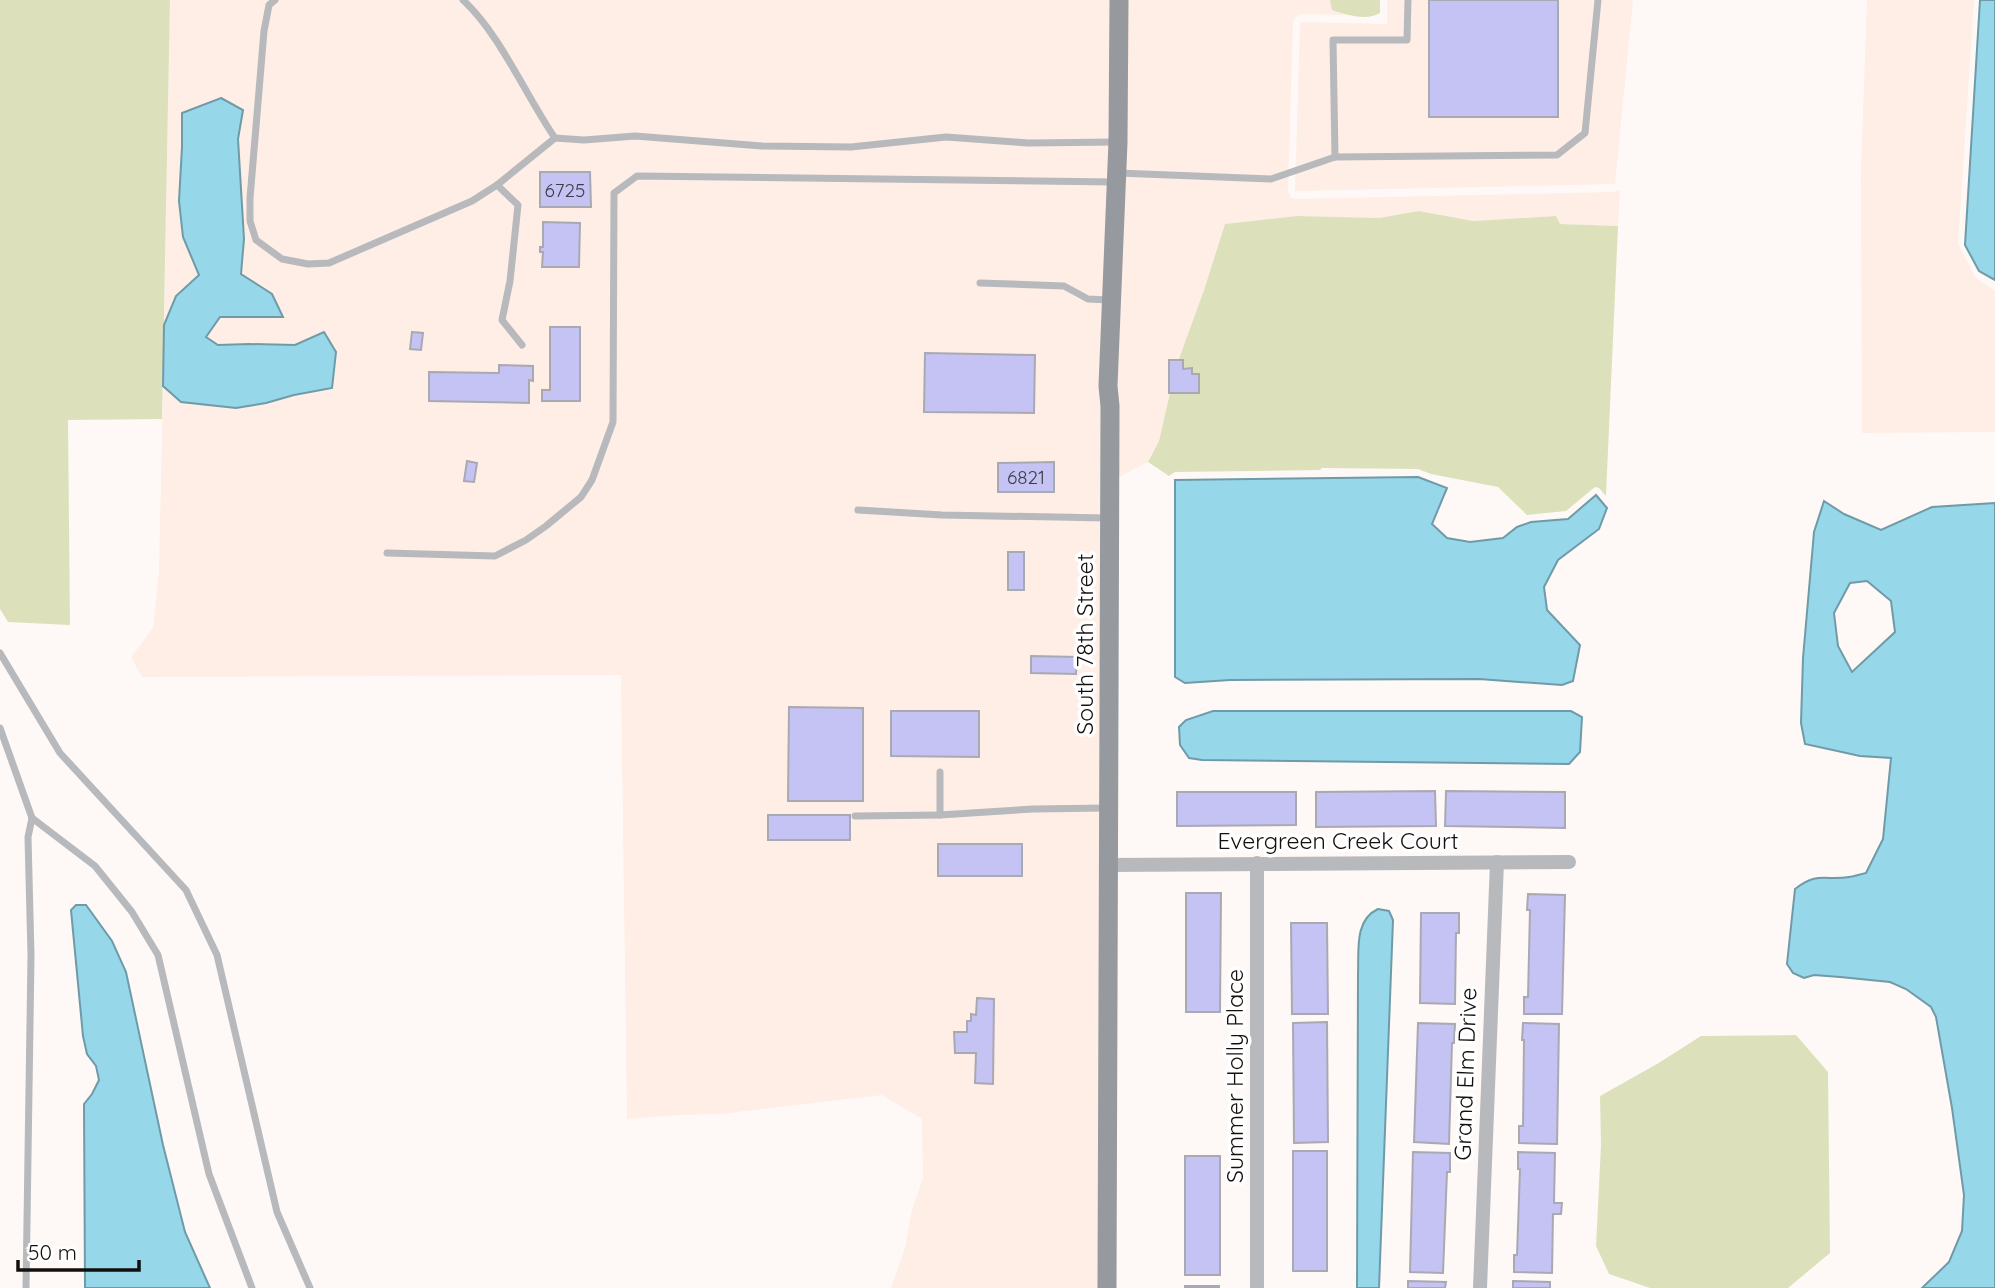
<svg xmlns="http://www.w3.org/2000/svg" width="1995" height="1288" font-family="Quicksand,sans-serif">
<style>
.built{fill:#feeee5}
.green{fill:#dce1bc}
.water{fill:#97d7ea;stroke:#6f9ba8;stroke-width:2;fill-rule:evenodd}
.building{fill:#c5c2f4;stroke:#a9a9b1;stroke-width:2}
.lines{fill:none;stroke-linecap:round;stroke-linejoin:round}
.lane{stroke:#b7b9bc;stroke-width:7}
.street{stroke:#b7b9bc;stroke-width:14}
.secondary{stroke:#96999d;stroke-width:19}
.labels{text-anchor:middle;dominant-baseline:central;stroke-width:7;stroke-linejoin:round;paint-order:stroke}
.number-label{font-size:19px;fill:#3f3c48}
.street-label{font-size:23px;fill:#12100e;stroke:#fff}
</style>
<rect width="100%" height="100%" fill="#fef9f6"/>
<!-- built -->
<g class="built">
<path d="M170 0H1111L1110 142 1101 407 1100 518 1099 1288H891L905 1248 912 1210 923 1178 922 1119 882 1095 720 1114 677 1115 627 1119 621 675 142 677 131 657 153 628 159 574 163 386 181 402 236 408 266 403 294 395 332 388 336 352 324 332 295 345 249 344 218 345 206 337 220 316 282 317 272 294 241 274 244 239 238 139 243 110 182 113 183 237 199 275 176 296 164 325Z"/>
<path d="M1128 0H1330L1333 10 1346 15 1301 14 1295 18 1293 22 1288 191 1291 198 1296 199 1615 192 1620 190 1618 226 1560 224 1556 216 1473 221 1419 211 1379 218 1297 216 1225 224 1204 290 1176 367 1159 441 1148 462 1117 478V386Z"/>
<path d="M1387 0H1633L1615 184 1295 191 1300 22 1387 24Z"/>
<path d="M1867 0H1974L1958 244 1975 277 1995 291V432L1862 433 1861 171Z"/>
</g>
<!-- green -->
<g class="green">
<path d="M0 0H170L162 419 68 420 70 625 8 622 0 609Z"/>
<path d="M1330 0H1380V13C1367 21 1346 15 1332 10Z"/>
<path d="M1419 211 1473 221 1556 216 1560 224 1618 226 1606 496 1599 488 1595 487 1566 511 1527 515 1498 487 1431 474 1418 469 1322 468 1320 470 1175 472 1169 476 1148 462 1159 441 1176 367 1204 290 1225 224 1297 216 1379 218Z"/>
<path d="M1796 1035 1828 1072 1830 1253 1788 1288H1650L1609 1274 1596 1246 1601 1145 1600 1096 1657 1064 1701 1036Z"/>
</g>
<!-- water -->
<g class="water">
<path d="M1980 0H1995V280L1979 271 1965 245Z"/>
<path d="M221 98 243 110 238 139 244 239 241 274 272 294 283 317H220L206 337 218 345 249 344 295 345 324 332 336 352 332 388 294 395 266 403 236 408 181 402 163 386 164 325 176 296 199 275 183 237 179 201 182 147V113Z"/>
<path d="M1418 477 1447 488 1432 524 1447 538 1470 542 1503 538 1517 527 1531 522 1568 519 1596 495 1607 508 1599 529 1558 560 1544 587 1547 610 1580 645 1573 681 1562 685 1479 679 1230 680 1185 683 1175 677V480Z"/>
<path d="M1824 501 1844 514 1881 530 1932 507 1995 503V1288H1922L1949 1262 1962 1231 1964 1195 1952 1108 1936 1017 1931 1007 1906 989 1890 982 1840 977 1814 975 1804 978 1793 973 1787 964 1795 889C1818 871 1825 881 1849 877 1855 876 1861 874 1866 873L1883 839 1891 758 1860 756 1805 744 1801 723 1803 658 1814 532ZM1867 581 1891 601 1895 632 1852 672 1838 646 1834 613 1850 583Z"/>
<path d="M1213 711H1571L1582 717 1580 752 1569 764 1202 760 1189 758 1180 745 1179 727 1186 720Z"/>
<path d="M76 905H86L112 941 126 972 163 1145 185 1232 210 1288H85L84 1104 92 1094 99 1080 96 1066 87 1054 83 1036 71 910Z"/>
<path d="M1378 909 1389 911 1393 920 1379 1288H1357L1358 974C1359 951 1354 920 1378 909Z"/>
</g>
<!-- building -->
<g class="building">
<rect x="1429" y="0" width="129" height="117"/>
<path d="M540 172H590L591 207H540Z"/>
<path d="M543 222 580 223 579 267H542L543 252H540V247H543Z"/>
<path d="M550 327H580V401H542V390H550Z"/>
<path d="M412 332 423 333 421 350 410 349Z"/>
<path d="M925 353 1035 355 1034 413 924 412Z"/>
<path d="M1169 360H1183V369L1192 368V374H1199V393H1169Z"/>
<path d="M499 365 533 366V381L529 380V403L429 401V372L499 373Z"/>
<path d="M467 461 477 463 474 482 464 481Z"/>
<path d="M1054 462V492H998V463Z"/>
<rect x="1008" y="552" width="16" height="38"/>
<path d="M1031 656 1077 657 1076 674 1031 673Z"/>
<path d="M789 707 863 708V801H788Z"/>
<path d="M891 711H979V757L891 756Z"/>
<path d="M1435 791 1436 826 1316 827V792Z"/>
<path d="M1446 791 1565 792V828L1445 826Z"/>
<path d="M1177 792H1296V825L1177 826Z"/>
<rect x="768" y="815" width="82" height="25"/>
<rect x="938" y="844" width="84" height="32"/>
<path d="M1186 893H1221L1220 1012H1186Z"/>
<path d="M1528 894 1565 895 1562 1014H1524V997H1528L1530 910H1527Z"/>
<path d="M1421 913H1459V933H1456L1455 1004 1420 1003Z"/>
<path d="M1291 923H1327L1328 1014H1292Z"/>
<path d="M977 998 994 999 993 1084 975 1083 976 1053H955L954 1032H967V1021H971V1014L976 1015Z"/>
<path d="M1327 1022 1328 1142 1294 1143 1293 1023Z"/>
<path d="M1418 1023 1455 1024 1454 1043H1452L1449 1144 1414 1142Z"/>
<path d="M1523 1023 1559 1024 1557 1144 1519 1143V1126H1523L1524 1040H1522Z"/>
<rect x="1293" y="1151" width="34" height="120"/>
<path d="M1413 1152 1450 1153V1172H1447L1443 1273 1410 1272Z"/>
<path d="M1518 1152 1555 1153 1554 1203H1562L1561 1214H1553L1552 1273 1514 1272V1255H1517L1520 1169H1518Z"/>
<rect x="1185" y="1156" width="35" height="119"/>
<path d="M1408 1281 1446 1282 1445 1288H1408Z"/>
<path d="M1513 1281 1550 1282V1288H1513Z"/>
<rect x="1185" y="1286" width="34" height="2"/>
</g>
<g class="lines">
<!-- lane -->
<g class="lane">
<path d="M275 0 269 5 264 31 250 198V221L256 240 282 259 308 264 329 263 472 201 497 185 555 138 584 140 635 136 762 146 851 147 946 137 1028 143 1118 142"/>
<path d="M463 0C500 34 526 96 555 138"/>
<path d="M1335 157 1333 40H1407L1408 0"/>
<path d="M1118 173 1271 179 1335 157 1557 155 1585 133 1598 0"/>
<path d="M497 185 518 205 510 281 502 320 522 345"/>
<path d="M980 283 1064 286 1088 299 1109 300"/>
<path d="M858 510 942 515 1107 518"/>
<path d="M387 553 495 556 526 540 546 526 581 497 592 480 613 422 614 193 637 176 1116 182"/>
<path d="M0 653 60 753 186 890 217 955 277 1212 310 1288"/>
<path d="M0 728 32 818 95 866 132 912 158 955 209 1174 252 1288"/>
<path d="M940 772V815L1033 809 1107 808"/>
<path d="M855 816 940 815"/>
<path d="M26 1288 31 956 28 837 32 818"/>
</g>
<!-- street -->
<g class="street">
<path d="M1257 863V1288"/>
<path d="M1108 865 1569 862"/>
<path d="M1480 1288 1497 862"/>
</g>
<!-- secondary -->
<path class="secondary" d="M1107 1288 1110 406 1108 386 1118 142 1119 0"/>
</g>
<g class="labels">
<!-- number labels -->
<g class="number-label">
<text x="565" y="190">6725</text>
<text x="1026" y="477">6821</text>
</g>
<!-- street labels -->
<g class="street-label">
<text transform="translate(1084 644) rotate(-90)">South 78th Street</text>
<text x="1338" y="840">Evergreen Creek Court</text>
<text transform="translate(1465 1074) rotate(-88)">Grand Elm Drive</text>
<text transform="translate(1234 1076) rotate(-90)">Summer Holly Place</text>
</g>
</g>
<!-- scale -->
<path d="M18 1260v10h121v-10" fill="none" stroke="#12100e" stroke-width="3.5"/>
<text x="28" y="1260" font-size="21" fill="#12100e" stroke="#ffffff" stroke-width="5" paint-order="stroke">50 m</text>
</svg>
